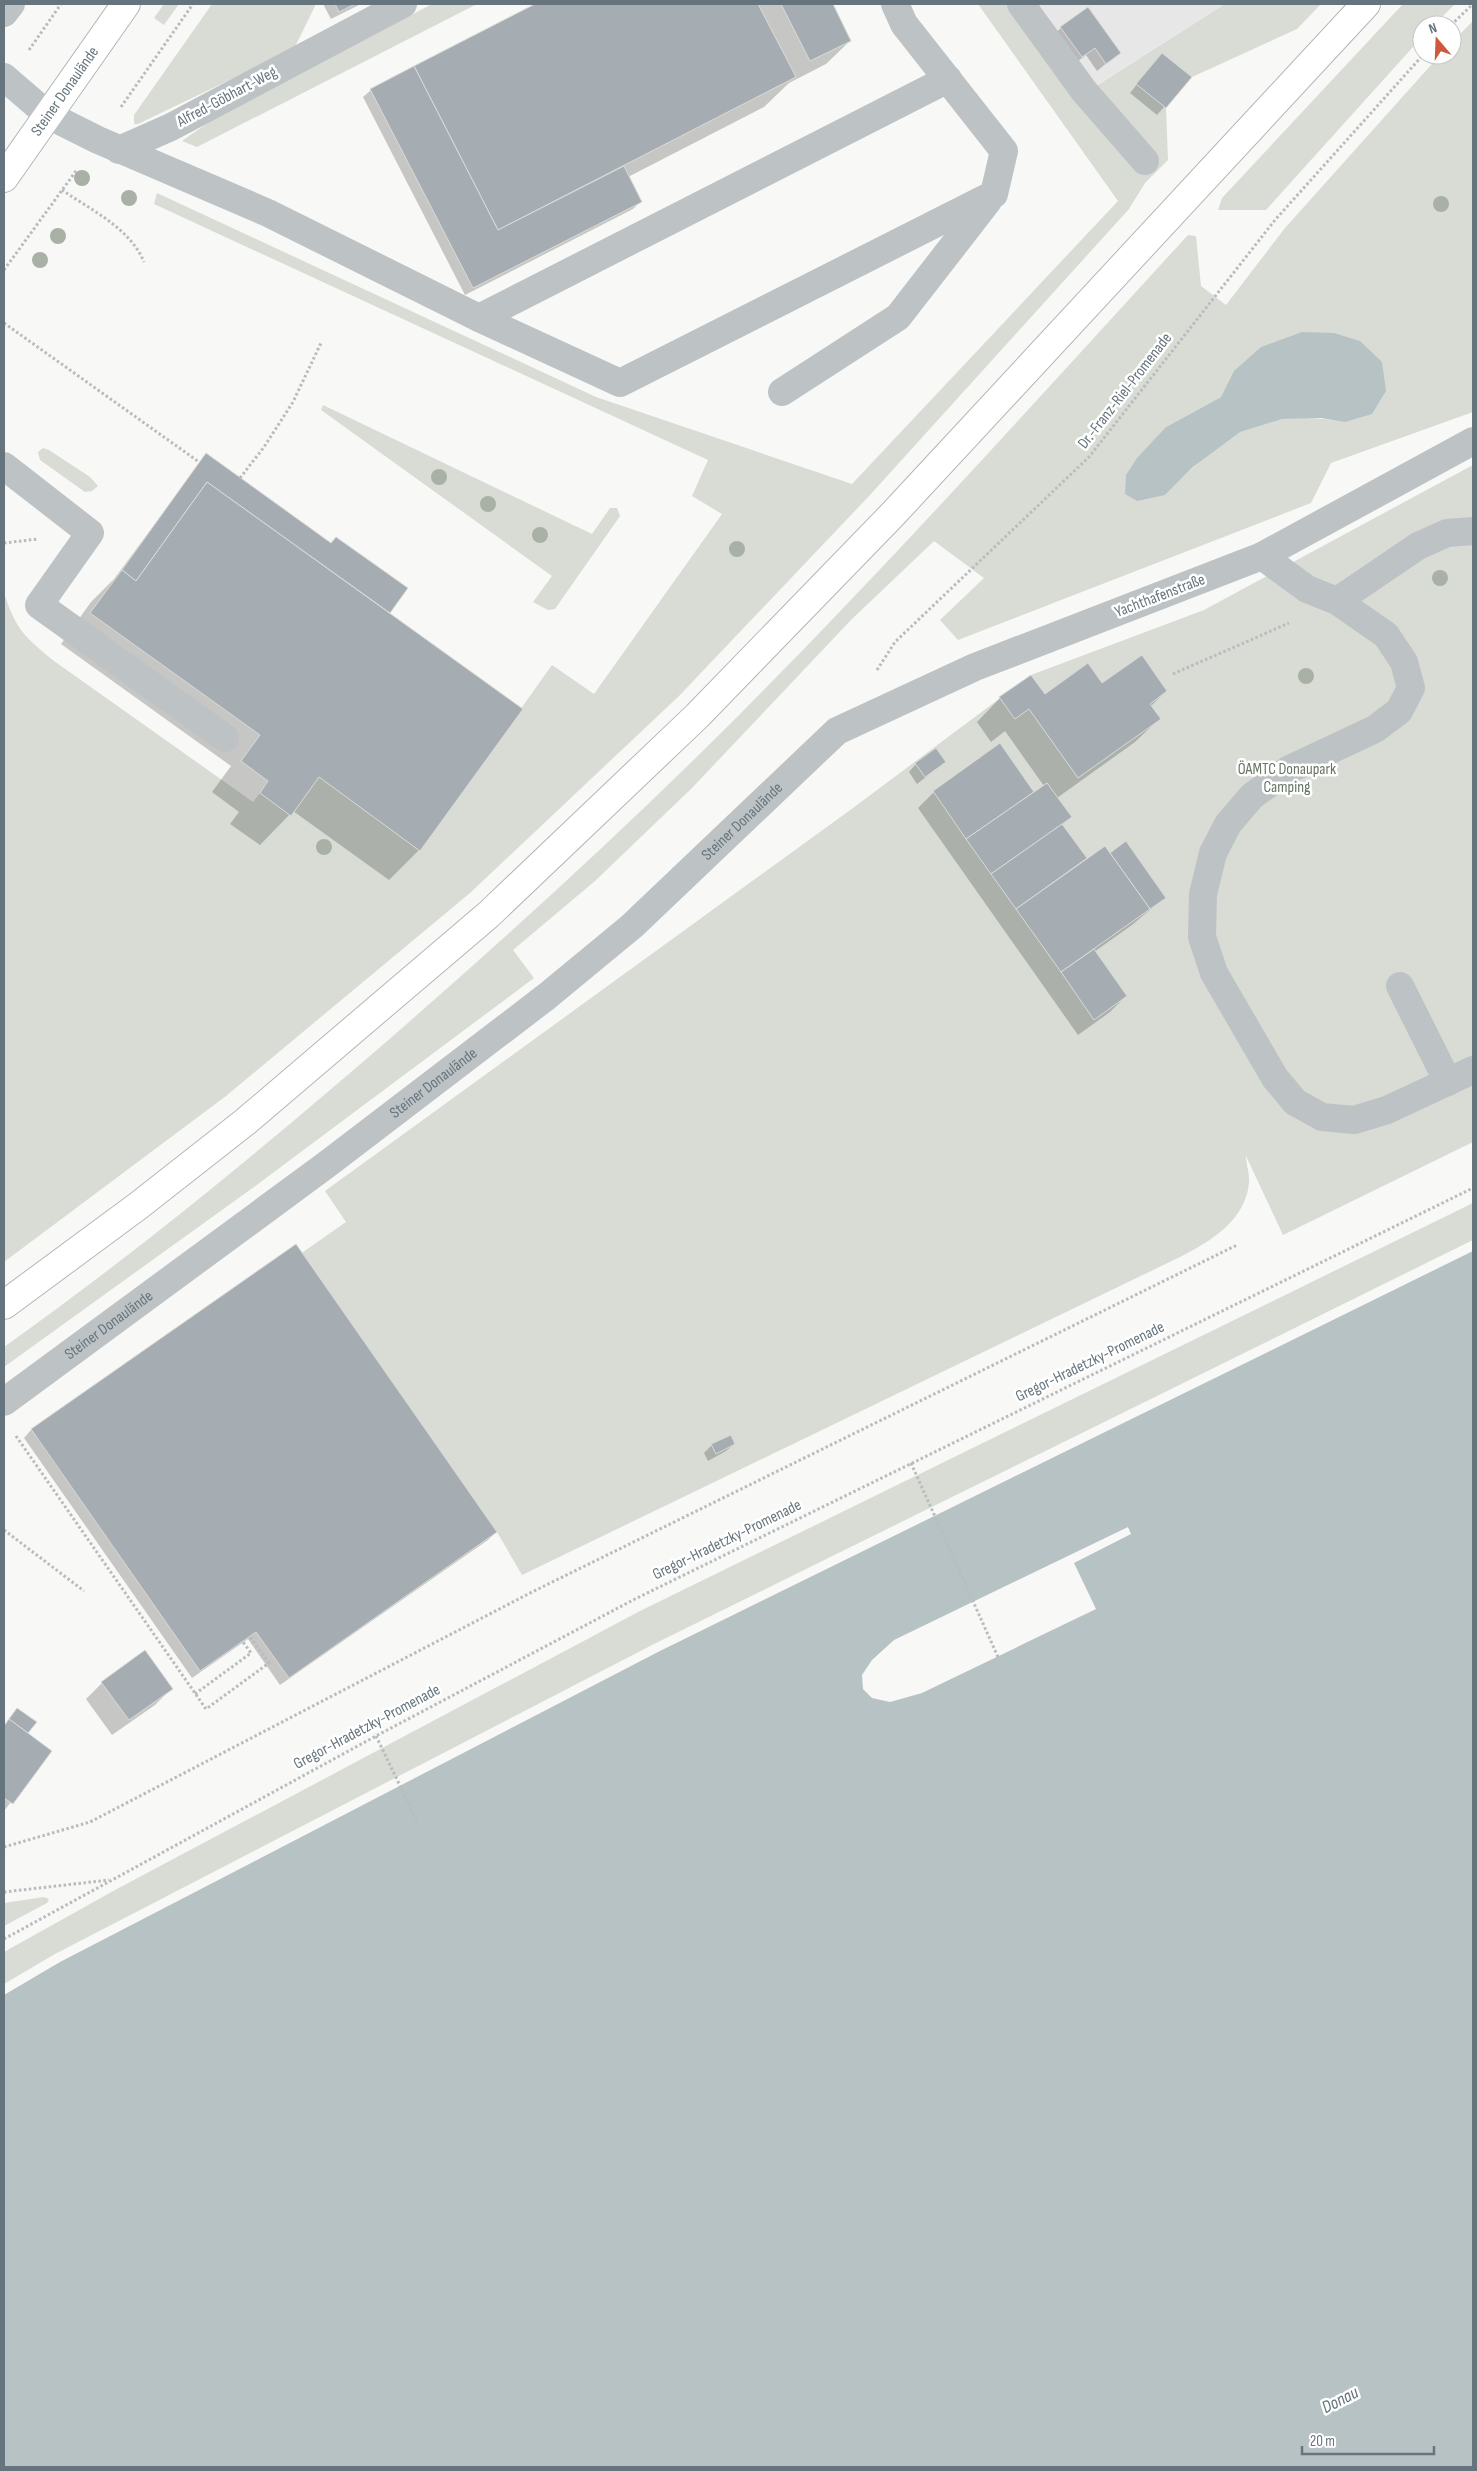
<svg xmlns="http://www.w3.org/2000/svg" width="1477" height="2471" font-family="'Sofia Sans Condensed',sans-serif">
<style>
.built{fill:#e6e7e6}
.green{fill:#d8dcd5;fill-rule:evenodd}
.water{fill:#b7c2c5}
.pier{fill:#f8f8f6}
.shadow{fill:#0003}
.building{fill:#a5adb2;stroke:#dadad8}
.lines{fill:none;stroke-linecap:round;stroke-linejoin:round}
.major-casing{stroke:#b1b7b9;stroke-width:30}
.highway-casing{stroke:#b3b7ba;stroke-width:30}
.path{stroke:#b8bcbe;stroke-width:3;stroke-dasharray:2.5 2.5;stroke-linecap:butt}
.minor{stroke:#bdc2c5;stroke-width:28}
.major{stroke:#fff;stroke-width:28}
.highway{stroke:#fff;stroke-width:28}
.tree{fill:#a9b0a6}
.labels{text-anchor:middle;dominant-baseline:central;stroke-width:5;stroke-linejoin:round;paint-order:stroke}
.street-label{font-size:16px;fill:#66757d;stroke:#fff}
.park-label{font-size:16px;fill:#687665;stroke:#fff}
.water-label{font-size:18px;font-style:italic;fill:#617378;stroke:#fff}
</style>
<rect width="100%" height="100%" fill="#f8f8f6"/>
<!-- built -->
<path class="built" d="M1008 4H1225L1076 98Z"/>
<!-- green -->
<g class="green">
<path d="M164 4H179L164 25 154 18Z"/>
<path d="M212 4H316L294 49 138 124H134V115Z"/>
<path d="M432 4H477L197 147 182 141 209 122Z"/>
<path d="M978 4H1008L1077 98 1225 4H1321L1297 29 1192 77 1162 53 1137 84 1166 108 1168 160 1145 183 1129 209 870 495 679 696 470 893 226 1096 4 1262V593C16 630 25 637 54 661L253 802 260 793 291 816 319 777 420 850 552 665 594 694 722 514 692 496 708 460 154 204 157 193 596 397 852 484 1118 201Z"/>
<path d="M1403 4H1455L1434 25H1422V37L1266 210H1218L1222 198Z"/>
<path d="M1473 21V412L1331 463 1311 503 958 640 940 620 984 578 934 541 851 620 692 788 595 881 513 950 534 978 258 1184 4 1367V1347C139 1251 267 1145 393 1036 504 939 613 840 718 736 880 575 1033 404 1188 235L1196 236 1201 286 1226 305 1285 228 1440 55H1452V42ZM1221 397 1345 422C1312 416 1269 415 1239 432 1213 447 1187 473 1165 495L1166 427Z"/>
<path d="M323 405 592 534 610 508H617L620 516 555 609 548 610 533 602 552 576 321 410Z"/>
<path d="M43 448 49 450 90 477 98 486 92 491 85 492 40 460 38 452Z"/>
<path d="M1473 465V1142L1283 1235 1246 1156C1246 1164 1250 1174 1249 1183 1245 1221 1211 1241 1180 1257L522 1575 497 1532 289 1678 256 1632 200 1671 37 1438 346 1222 325 1191 853 808 1031 675 1204 610Z"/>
<path d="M1473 1203V1240L654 1644 55 1954 4 1984V1952L115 1890 640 1611Z"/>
<path d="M44 1897 49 1899 47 1903 4 1926V1903Z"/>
</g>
<!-- water -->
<g class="water">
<path d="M1302 332 1334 333 1360 341 1382 362 1386 391 1372 414 1345 422 1321 418 1282 419 1240 432 1193 467 1165 495 1137 501 1125 494 1126 475 1137 458 1166 427 1221 397 1234 371 1261 347Z"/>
<path d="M1473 1251V2467H4V1995L60 1962 658 1652Z"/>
</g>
<!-- pier -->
<path class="pier" d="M1128 1527 1131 1534 1074 1563 1096 1609 922 1693 890 1702 872 1698 863 1689 862 1675 872 1660 894 1640Z"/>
<!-- shadow -->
<g class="shadow">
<path d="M323 4H361L331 19Z"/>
<path d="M538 4H831L850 41 826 64 789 83 764 107 628 177 641 201 633 209 465 295 363 97 371 90Z"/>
<path d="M1061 28 1119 53 1097 71 1086 55 1074 64 1053 35Z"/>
<path d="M1155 62 1190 77 1157 115 1130 93Z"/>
<path d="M206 455 330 544 406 588 388 613 419 850 389 880 293 811 260 845 230 824 239 812 212 792 231 766 61 644 91 602 114 579Z"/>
<path d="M1102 685 1166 691 1150 707 1159 719 1135 742 1057 798 1070 817 1062 825 1087 860 1110 855 1164 898 1132 925 1094 952 1126 996 1110 1012 1078 1035 918 808 934 792 999 745 1034 794 1044 786 1005 731 991 742 977 722 1000 698 1045 696Z"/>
<path d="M945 762 917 784 909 772 916 764Z"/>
<path d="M296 1246 496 1532 488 1540 280 1685 248 1639 192 1678 24 1438 31 1430Z"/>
<path d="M734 1444 726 1451 708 1461 704 1453 712 1445Z"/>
<path d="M102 1683 171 1689 155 1705 112 1735 86 1699Z"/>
<path d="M17 1709 35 1722 26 1733 50 1751 4 1811V1725Z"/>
</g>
<!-- building -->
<g class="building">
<path d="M335 4H355L339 12Z"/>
<path d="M535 4H758L796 77 498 230 414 66Z"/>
<path d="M781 4H833L851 41 810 61Z"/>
<path d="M1088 7 1121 53 1106 64 1095 48 1082 57 1060 27Z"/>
<path d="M1162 53 1192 77 1166 108 1136 84Z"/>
<path d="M414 66 498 230 624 166 642 202 473 288 370 89Z"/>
<path d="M206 453 331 543 336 537 408 588 390 613 207 482 136 581 122 570Z"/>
<path d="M207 482 523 709 420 851 319 777 291 816 260 793 268 781 241 761 260 735 90 613 122 570 136 581Z"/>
<path d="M1142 655 1167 691 1150 704 1161 719 1078 778 1029 709 1015 719 999 697 1031 675 1045 694 1088 663 1102 683Z"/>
<path d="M1000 743 1034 792 966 839 933 791Z"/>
<path d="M936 748 946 762 925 777 915 763Z"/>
<path d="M1047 783 1072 817 991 874 966 839Z"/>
<path d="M1062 824 1087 858 1016 909 991 874Z"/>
<path d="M1126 841 1166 898 1150 909 1110 853Z"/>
<path d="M1105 846 1150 909 1061 972 1016 909Z"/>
<path d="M1094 949 1127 996 1094 1020 1061 972Z"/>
<path d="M296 1244 497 1532 289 1678 256 1632 200 1671 31 1429Z"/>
<path d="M731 1435 735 1444 716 1454 711 1444Z"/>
<path d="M145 1650 173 1689 129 1720 101 1682Z"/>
<path d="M17 1708 37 1722 28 1733 9 1719Z"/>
<path d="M9 1719 52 1751 13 1804 4 1798V1726Z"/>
</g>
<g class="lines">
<!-- major casing -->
<g class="major-casing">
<g id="major">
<path id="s2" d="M4 178 126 4"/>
</g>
</g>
<!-- highway casing -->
<g class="highway-casing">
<path id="highway" d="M4 1305 138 1206 245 1122 488 915 697 716 893 514 1366 4"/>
</g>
<!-- path -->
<g class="path">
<path d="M1451 25 1473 4"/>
<path d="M29 50 61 4"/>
<path d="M121 107 193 4"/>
<path d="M62 190C91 210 130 228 144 262"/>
<path d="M4 270 76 171"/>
<path d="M4 323 199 462"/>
<path d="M240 478 264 447 293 402 321 343"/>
<path d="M4 543 38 539"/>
<path d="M877 670 895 642 1089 457 1275 220 1423 55"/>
<path d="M1173 674 1289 623"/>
<path d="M16 1436 206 1709 269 1663 250 1637"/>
<path d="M911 1463 998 1657"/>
<path d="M4 1530 84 1591"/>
<path d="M195 1694 251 1653 243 1642"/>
<path d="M376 1736 418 1823"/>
<path d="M4 1847 90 1822 532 1592 1237 1245"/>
<path d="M4 1892 109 1880"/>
<path d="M4 1939 376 1736 635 1599 1473 1188"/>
</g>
<!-- minor -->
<g class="minor">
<path d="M1021 4 1084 91 1145 161"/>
<path d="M4 13 11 4"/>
<path d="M4 77 48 115 98 140 268 213 479 318 620 383 994 194 1004 151 904 24 895 4"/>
<path d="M119 150 171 127 403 4"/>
<path d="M479 318 948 79"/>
<path d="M782 392 898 317 988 201"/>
<path d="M4 466 90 533 39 605 225 738"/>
<path d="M1262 556 1307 589 1337 601 1386 635 1404 662 1411 688 1399 711 1375 729 1288 770 1252 796 1228 824 1213 853 1203 894 1202 937 1214 973 1275 1078 1295 1102 1322 1117 1354 1120 1387 1110 1473 1070"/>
<path d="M1337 601 1418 546 1447 533 1473 531"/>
<path d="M1400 986 1448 1082"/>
<path id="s1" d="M4 1402 326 1165 546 997 632 926 837 731 975 667 1262 556 1473 441"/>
</g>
<!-- major -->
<use href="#major" class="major"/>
<!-- highway -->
<use href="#highway" class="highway"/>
</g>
<!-- trees -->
<g class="tree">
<circle cx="82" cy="178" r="8"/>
<circle cx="129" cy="198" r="8"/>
<circle cx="1441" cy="204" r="8"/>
<circle cx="58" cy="236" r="8"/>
<circle cx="40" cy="260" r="8"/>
<circle cx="439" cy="477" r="8"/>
<circle cx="488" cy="504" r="8"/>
<circle cx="540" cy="535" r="8"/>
<circle cx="737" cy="549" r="8"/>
<circle cx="1440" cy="578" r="8"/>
<circle cx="1306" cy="676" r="8"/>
<circle cx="324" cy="847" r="8"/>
</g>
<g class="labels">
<!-- street labels -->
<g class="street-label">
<text stroke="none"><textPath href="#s2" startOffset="106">Steiner Donaulände</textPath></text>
<text transform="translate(227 97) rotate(-28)">Alfred-Göbhart-Weg</text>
<text transform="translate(1125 391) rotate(-52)">Dr.-Franz-Riel-Promenade</text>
<text transform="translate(1160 596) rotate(-21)">Yachthafenstraße</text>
<text stroke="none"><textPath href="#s1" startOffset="940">Steiner Donaulände</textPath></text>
<text stroke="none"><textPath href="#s1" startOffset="535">Steiner Donaulände</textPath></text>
<text stroke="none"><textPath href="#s1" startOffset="130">Steiner Donaulände</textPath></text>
<text transform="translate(1090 1362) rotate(-26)">Gregor-Hradetzky-Promenade</text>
<text transform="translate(727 1540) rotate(-26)">Gregor-Hradetzky-Promenade</text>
<text transform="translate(367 1727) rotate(-28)">Gregor-Hradetzky-Promenade</text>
</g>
<!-- park labels -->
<g class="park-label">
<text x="1287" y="769">ÖAMTC Donaupark<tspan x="1287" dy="18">Camping</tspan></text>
</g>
<!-- water labels -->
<g class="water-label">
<text transform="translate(1340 2400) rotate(-27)">Donau</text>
</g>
</g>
<!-- border -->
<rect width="1477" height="2471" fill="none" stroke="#66757d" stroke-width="10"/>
<!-- north arrow -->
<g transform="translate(1437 40) rotate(341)"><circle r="24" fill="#ffffff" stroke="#c2c8cb"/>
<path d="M0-4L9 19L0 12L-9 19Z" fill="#d0563e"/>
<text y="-8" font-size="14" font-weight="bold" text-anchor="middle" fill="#66757d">N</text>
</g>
<!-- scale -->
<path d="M1302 2446v8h132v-8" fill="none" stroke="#66757d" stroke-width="2.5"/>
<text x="1310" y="2446" font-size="15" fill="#66757d" stroke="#ffffff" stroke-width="4" paint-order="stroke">20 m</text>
</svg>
